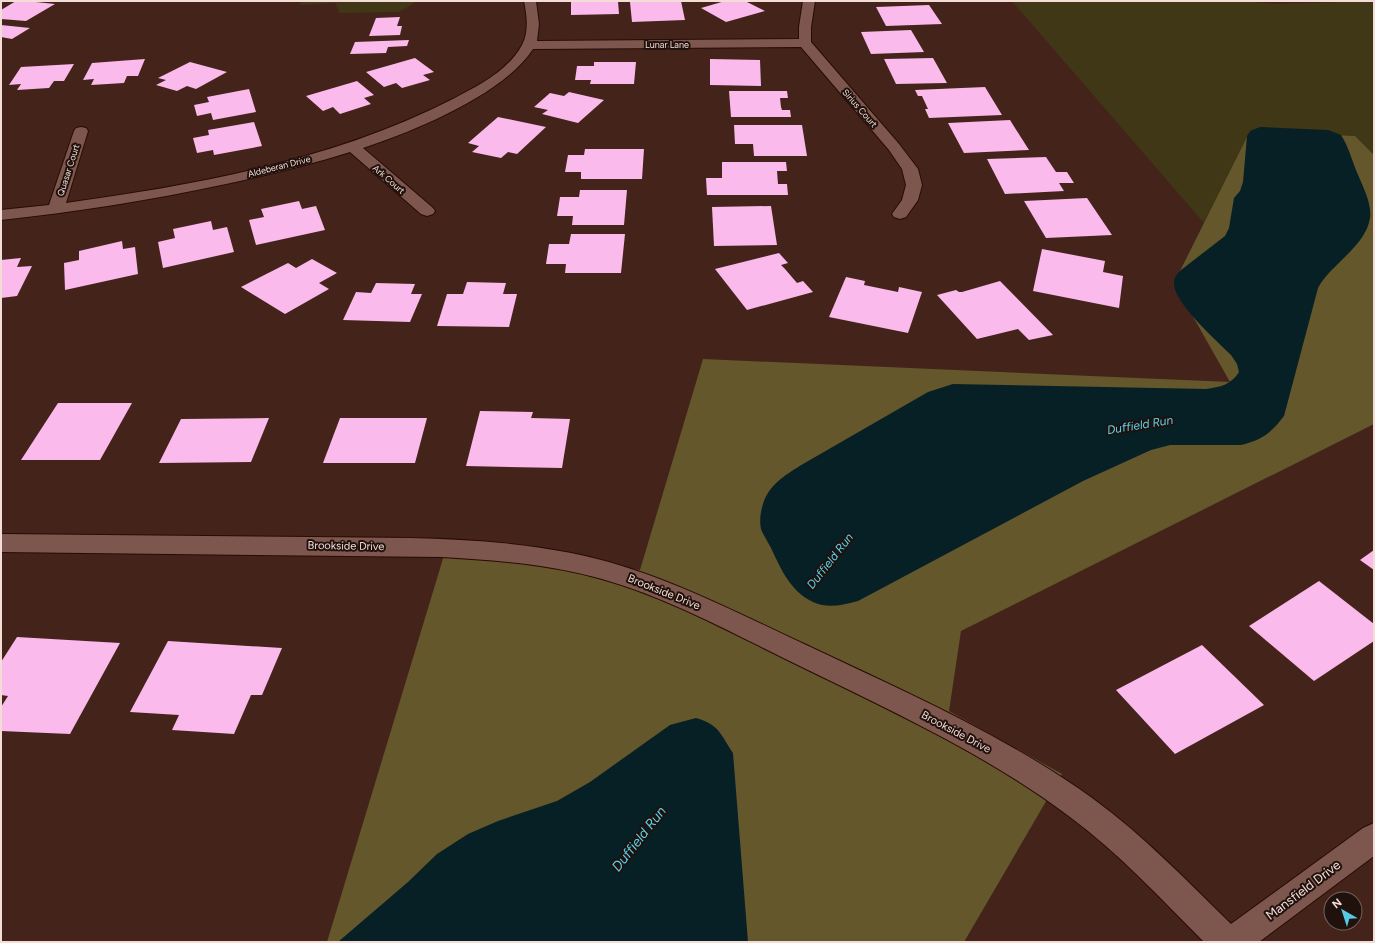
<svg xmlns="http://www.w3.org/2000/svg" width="1375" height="943" font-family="Figtree,sans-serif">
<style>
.green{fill:#403716}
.forest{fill:#63572b}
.water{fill:#072025}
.building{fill:#fabaeb}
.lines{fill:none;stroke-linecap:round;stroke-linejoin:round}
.street-casing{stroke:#290b05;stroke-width:2}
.street{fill:#7d574e;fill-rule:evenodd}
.labels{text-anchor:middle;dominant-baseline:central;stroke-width:4;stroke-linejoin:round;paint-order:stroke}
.far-street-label{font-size:9px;fill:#f4ddd7;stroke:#20110d}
.street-label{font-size:11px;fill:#f4ddd7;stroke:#20110d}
.water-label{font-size:12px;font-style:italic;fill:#57d3ee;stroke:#20110d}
.near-street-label{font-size:13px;fill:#f4ddd7;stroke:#20110d}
.near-water-label{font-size:14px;font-style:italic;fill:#57d3ee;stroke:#20110d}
</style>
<rect width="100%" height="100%" fill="#44231b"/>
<!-- green -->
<g class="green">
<path d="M301 1H412L416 2 399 12 340 13 335 3 300 5Z"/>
<path d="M1012 1H1243L1275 4 1374 1V155L1355 136 1250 131 1204 223Z"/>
</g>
<!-- forest -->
<path class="forest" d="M1250 131 1355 136 1374 155V424L961 631 949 711 1062 774 964 942H738L717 729 342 942H327L445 552 640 570 703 359 1230 382 1174 283Z"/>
<!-- water -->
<g class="water">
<path d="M1260 127 1328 130 1341 135C1349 147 1353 164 1359 177 1364 189 1372 205 1370 218 1366 246 1330 265 1318 288L1284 416C1271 433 1262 440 1241 445H1170L1151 450 1083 481 858 601C843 605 828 609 813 602 790 591 781 569 771 548 768 542 763 535 761 529 759 520 761 509 764 501 771 483 787 474 803 464L928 392 953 384 1206 389C1220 387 1231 385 1239 372L1237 364 1231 355C1217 341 1173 302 1174 283 1174 277 1177 274 1181 270L1225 236 1229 228 1234 198 1240 191 1243 182 1247 136 1250 131Z"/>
<path d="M696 718C720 725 720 734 733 753L748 942H338L408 882 437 854 468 834 498 821 557 801 590 782 670 725Z"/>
</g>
<!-- building -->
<g class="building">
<path d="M16 1H26L55 4 26 21 1 19V10Z"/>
<path d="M571 1H618L619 14 571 15Z"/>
<path d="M681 1 685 20 632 22 630 2Z"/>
<path d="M725 1H745L765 11 726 22 701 8Z"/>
<path d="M929 5 942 24 886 26 876 7Z"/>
<path d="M400 17 397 26H402L400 35 369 36 376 18Z"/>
<path d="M1 25 30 28 12 39 1 37Z"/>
<path d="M911 30 924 52 871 54 861 32Z"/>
<path d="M409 40 407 46 388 47 386 53 350 54 355 42Z"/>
<path d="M415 58 434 72 423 75 430 80 402 88 396 83 384 87 366 72Z"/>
<path d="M933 58 947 83 896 84 884 59Z"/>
<path d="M145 59 138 76H127L124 83 91 85 94 79 83 80 92 63Z"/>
<path d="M710 59 760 60 761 86 710 85Z"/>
<path d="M190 62 227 72 196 89 187 86 177 91 156 85 166 80 158 78Z"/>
<path d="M594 62H636L634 84H590L591 80H575L577 66H594Z"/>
<path d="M74 64 64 81H54L49 88 17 90 21 84 9 85 21 67Z"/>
<path d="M357 81 374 95 364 98 371 104 340 114 333 107 323 111 306 96Z"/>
<path d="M985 87 1002 115 929 118 925 109H928L922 96H918L915 90Z"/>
<path d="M249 89 256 112 213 120 211 113 197 116 194 105 209 102 207 97Z"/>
<path d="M729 91H787L788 98H780L781 107 782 110H790L791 117H731Z"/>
<path d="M569 92 604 100 578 123 542 114 548 110 534 107 550 93 564 96Z"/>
<path d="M498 117 546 127 517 154 508 152 501 158 472 152 479 146 468 143Z"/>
<path d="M1010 120 1029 150 964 153 948 123Z"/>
<path d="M254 122 262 146 214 155 213 150 197 153 193 138 209 135 208 130Z"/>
<path d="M734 125H802L807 156H754L753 144H735Z"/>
<path d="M585 149H644L642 179H581V172H565L568 155H584Z"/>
<path d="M1046 157 1056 172H1067L1074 183H1059L1064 191 1005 194 987 159Z"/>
<path d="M722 162H786L787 171H777L778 184H787L788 195H707L706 178H722Z"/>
<path d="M580 190H627L624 225H572L573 216H557L560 197H579Z"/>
<path d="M1087 198 1112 235 1046 238 1024 201Z"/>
<path d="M299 201 302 209 316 206 325 230 256 245 249 220 264 217 261 209Z"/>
<path d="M771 206 777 245 714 246 712 207Z"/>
<path d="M211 221 213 230 227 227 234 252 163 268 158 242 175 238 173 229Z"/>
<path d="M571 234H625L621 273H565L566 264H546L549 244H569Z"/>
<path d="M122 241 123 249 135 247 138 274 65 290 64 263 79 260V251Z"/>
<path d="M1042 249 1105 261 1103 272 1123 276 1119 308 1033 291Z"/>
<path d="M779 253 788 263 781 265 785 269 797 283 803 281 813 292 747 310 715 269Z"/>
<path d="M21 258 17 267 32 266 17 296 1 298V260Z"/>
<path d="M312 259 337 273 319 283 329 289 285 314 241 287 288 263 296 268Z"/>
<path d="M846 277 865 281 864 285 898 292 899 287 922 292 908 333 829 317Z"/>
<path d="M1000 281 1053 335 1029 340 1018 329 977 339 937 295 956 290 959 292H962Z"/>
<path d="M467 282 506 283 503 294H517L509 327 437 326 447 294H463Z"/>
<path d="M376 283 415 284 411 294H422L410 322 343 320 356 292 371 293Z"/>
<path d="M58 403H132L100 460H21Z"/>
<path d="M480 411 533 412 531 418 570 419 562 468 466 466Z"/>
<path d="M269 418 251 462 159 463 181 419Z"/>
<path d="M340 418H427L415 463H323Z"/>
<path d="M1374 550V570L1360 560Z"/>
<path d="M1319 581 1374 624V641L1314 681 1249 626Z"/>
<path d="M17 637 120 643 70 734 1 731V707L8 696 1 695V662Z"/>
<path d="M168 641 282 648 262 695H251L234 734 172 730 179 715 130 712Z"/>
<path d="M1202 645 1264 705 1175 754 1116 690Z"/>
</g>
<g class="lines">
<!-- street casing -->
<g class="street-casing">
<g id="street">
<path d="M524 1H536L539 24 537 41 799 39V27L803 1H815L811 27V42L899 144 918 169 922 185 918 200 906 217 900 219 894 217 892 214 902 200 906 185 902 169 889 150 801 47 533 49C503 95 414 131 363 148L433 208 435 211 433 214 427 216 421 214 350 152C309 165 267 175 226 184 152 200 76 212 1 220V210L49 205 74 131 76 128 81 127 86 128 88 131 66 203C197 185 334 160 453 99 478 86 508 71 522 45 529 32 527 16 524 1Z"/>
<path d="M1 534C104 535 207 536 310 537 397 538 485 536 571 553 653 569 727 608 802 643 901 690 1003 734 1092 798 1143 835 1186 880 1231 924L1363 828 1374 823V856L1259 942H1204C1161 899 1119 853 1070 817 989 756 896 713 806 669 739 637 673 599 602 579 550 564 495 560 441 557L1 552Z"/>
</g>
</g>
<!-- street -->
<use href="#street" class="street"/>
</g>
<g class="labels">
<!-- far-street labels -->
<g class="far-street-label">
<text x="667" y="44">Lunar Lane</text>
<text transform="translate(860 108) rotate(49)">Sirius Court</text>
<text transform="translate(279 166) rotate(-14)">Aldeberan Drive</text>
<text transform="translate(68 170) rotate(-72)">Quasar Court</text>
<text transform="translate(389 179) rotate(41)">Ark Court</text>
</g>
<!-- street labels -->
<g class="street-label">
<text transform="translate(346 546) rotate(1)">Brookside Drive</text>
<text transform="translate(664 592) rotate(22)">Brookside Drive</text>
<text transform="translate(956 732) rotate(28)">Brookside Drive</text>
</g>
<!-- water labels -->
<g class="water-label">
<text transform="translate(1140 425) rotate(-9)">Duffield Run</text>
<text transform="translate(830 561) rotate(-52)">Duffield Run</text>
</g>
<!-- near-street labels -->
<g class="near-street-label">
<text transform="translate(1303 890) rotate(-37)">Mansfield Drive</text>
</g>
<!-- near-water labels -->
<g class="near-water-label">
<text transform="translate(639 839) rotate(-52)">Duffield Run</text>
</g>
</g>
<!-- border -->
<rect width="1375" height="943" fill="none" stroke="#f4ddd7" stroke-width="4"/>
<!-- north arrow -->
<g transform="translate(1343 911) rotate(321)"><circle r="19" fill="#20110d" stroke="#75635e"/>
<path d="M0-3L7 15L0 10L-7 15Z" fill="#57c9e2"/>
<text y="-6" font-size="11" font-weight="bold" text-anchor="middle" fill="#f4ddd7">N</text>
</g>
</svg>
